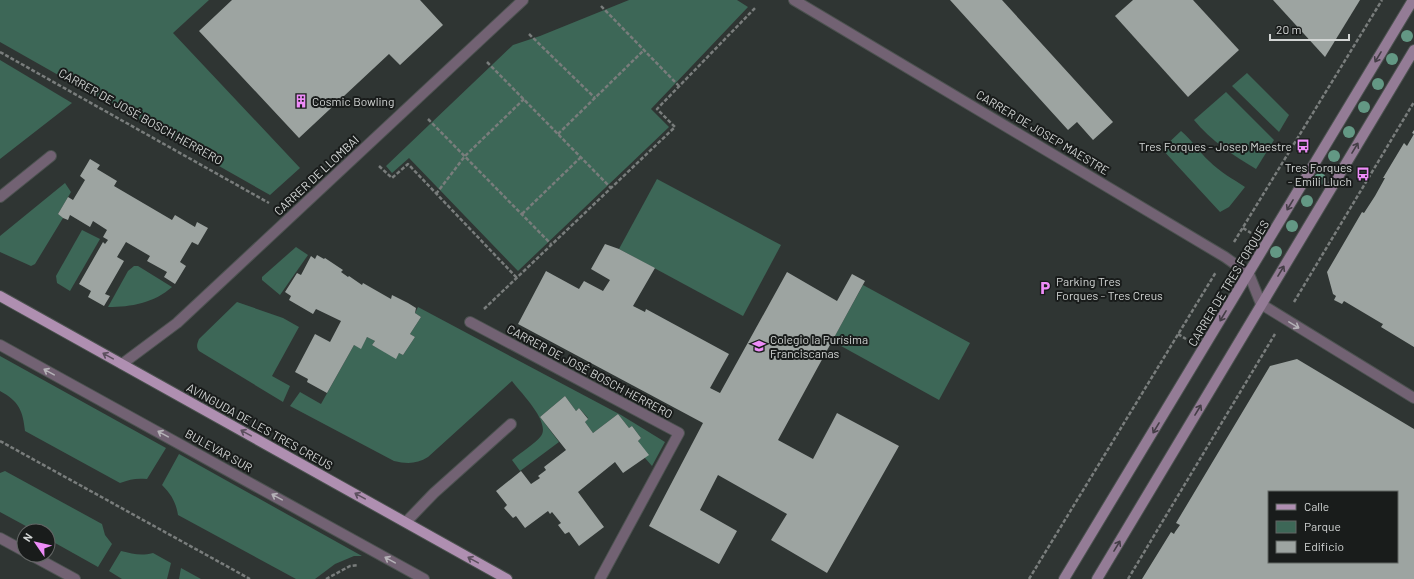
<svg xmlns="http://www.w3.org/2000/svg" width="1414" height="579" font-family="Barlow,sans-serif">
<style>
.green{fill:#3d6757}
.building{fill:#9da4a1;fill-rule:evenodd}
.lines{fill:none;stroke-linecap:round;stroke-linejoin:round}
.lane-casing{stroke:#4c5250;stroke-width:12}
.street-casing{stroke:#4c5250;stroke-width:12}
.secondary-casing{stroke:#4c5250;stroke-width:12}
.primary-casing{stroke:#4c5250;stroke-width:12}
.path{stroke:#797d7c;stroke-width:2.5;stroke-dasharray:4 2;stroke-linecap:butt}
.lane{stroke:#726273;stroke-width:10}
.street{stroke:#726273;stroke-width:10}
.secondary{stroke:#947c96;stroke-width:10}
.primary{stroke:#af8fb1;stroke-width:10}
.tree{fill:#639884}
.oneway{stroke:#443e46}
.oneway2{stroke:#b5b2b7}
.oneway3{stroke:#5c505e}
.labels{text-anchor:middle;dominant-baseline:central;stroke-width:4;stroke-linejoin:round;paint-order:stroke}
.poi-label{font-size:12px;fill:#d2d5d4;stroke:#191c1b;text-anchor:start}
.street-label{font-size:12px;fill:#d2d5d4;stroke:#191c1b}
</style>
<rect width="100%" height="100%" fill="#2f3533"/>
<!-- green -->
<g class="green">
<path d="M0 0H209L173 33 300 168 270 195 0 42Z"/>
<path d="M629 0H737L748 7 651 109 669 127 518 271 409 158 392 173 386 166 513 45 540 36Z"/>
<path d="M0 60 72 103 0 159Z"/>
<path d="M1247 73 1289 115 1279 132 1232 86Z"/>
<path d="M1226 92 1274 140 1256 169C1233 155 1211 141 1194 120Z"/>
<path d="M1181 131C1192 140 1199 152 1209 161 1220 172 1233 179 1245 187L1229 207 1220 212 1162 149Z"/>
<path d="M657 179 781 245 743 316 619 249Z"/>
<path d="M65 183 71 192 58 214 63 218 35 264 31 266 0 252V236Z"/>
<path d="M82 230 100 239 70 291 57 283 56 276Z"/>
<path d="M296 247 308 255 280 295 262 280V277Z"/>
<path d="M134 266H138L172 287C154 303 131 307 108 307L128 271Z"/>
<path d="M863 285 970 343 939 400 832 341Z"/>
<path d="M237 302 283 318 299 327 272 376 290 386 283 402 199 351C196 347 197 344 199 339Z"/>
<path d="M418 307 621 415 665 442 652 466 645 458 638 441 641 438 632 426 629 428 618 414 593 433 585 422 588 418 579 408 576 411 565 396 540 417 559 442 520 471 512 460C520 453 536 443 541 436 551 422 520 392 512 381L428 457C417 464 407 464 394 461L290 406 300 392 321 404 354 345 361 348 367 337 375 341 372 345 396 358 399 353 403 355 415 337 410 334 421 317 415 313Z"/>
<path d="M0 356 166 448 147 479C137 478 130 479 120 483L25 431C23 411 19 401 0 391Z"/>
<path d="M179 454 362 556H354L335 564 315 579H296L178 515C176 502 171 494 162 485Z"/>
<path d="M5 471 102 524 105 535 112 544 98 567 48 539V531H35L0 512V473Z"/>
<path d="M121 551C133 554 141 556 153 553L171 563 167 579H122L109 571Z"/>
<path d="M181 568 201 579H179Z"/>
</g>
<!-- building -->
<g class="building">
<path d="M232 0H420L443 25 400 65 389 54 299 138 199 31Z"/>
<path d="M950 0H1002L1113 122 1093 140 1077 122 1068 130Z"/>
<path d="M1133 0H1193L1239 50 1188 97 1115 16Z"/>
<path d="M1273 0H1360L1325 57Z"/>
<path d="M1414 130V347L1381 327 1383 324 1381 323 1344 301 1342 304 1334 300 1336 296 1333 294 1327 272 1362 212 1364 213 1375 196 1385 178H1383L1404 143 1407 146 1414 134 1412 133Z"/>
<path d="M90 159 100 165 97 169 117 181 114 186 172 220 175 215 195 227 197 222 208 228 198 245 192 242 180 262 186 266 175 284 164 277 167 272 147 261 150 256 126 242 117 257 124 261 105 294 110 296 104 306 88 297 91 291 79 284 103 242 105 244 108 240 103 237 107 230 93 221 90 227 70 215 68 220 63 218 58 214 68 197 73 200 85 180 80 176Z"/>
<path d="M605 244 619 249 655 268 633 306 645 312 646 309 729 354 710 388 720 393 787 272 837 301 852 274 865 281 778 440 813 459 837 413 899 446 827 573 771 540 787 514 718 475 700 510 737 531 719 564 649 526 703 423 518 324 546 271 579 289 584 281 603 291 610 280 591 269Z"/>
<path d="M317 255 324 259 325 258 343 270 341 272 348 277 349 276 362 285 363 283 391 299 392 295 408 303 416 308 415 313 421 317 410 334 415 337 403 355 399 353 396 359 372 345 375 341 367 337 361 349 354 345 327 393 307 382 308 379 295 372 315 334 330 342 341 321 316 309 313 314 289 300 291 296 285 292 297 273 301 275 311 256 315 259Z"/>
<path d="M1297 359 1414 429V579H1142L1171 532 1174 534 1175 532 1180 525 1176 523 1270 366ZM1269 492H1397V562H1269Z"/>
<path d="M565 396 576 411 579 408 588 419 585 422 593 433 618 414 629 428 632 426 641 438 638 441 649 455 623 473 615 462 578 492 604 527 579 546 569 532 565 534 558 525 561 523 552 512 550 514 548 511 525 528 516 516 513 518 504 508 507 505 496 491 521 471 531 484 540 478 538 476 546 470 544 467 566 450 540 417Z"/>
</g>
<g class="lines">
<!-- lane casing -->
<g class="lane-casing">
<g id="lane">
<path d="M0 197 51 156"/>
<path d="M0 345 424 579"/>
<path d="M0 538 24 551"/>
<path d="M31 555 75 579"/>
</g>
</g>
<!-- street casing -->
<g class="street-casing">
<g id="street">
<path d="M794 0 1225 257 1249 274 1261 304 1414 398"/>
<path d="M470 322 679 433 600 579"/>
<path d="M122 364 177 323 523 0"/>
<path d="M406 522 434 493 511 424"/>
</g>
</g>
<!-- secondary casing -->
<g class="secondary-casing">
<g id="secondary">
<path d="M1064 579 1413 0"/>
<path d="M1097 579 1414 50"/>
</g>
</g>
<!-- primary casing -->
<g class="primary-casing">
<path id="primary" d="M0 296 507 579"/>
</g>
<!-- path -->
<g class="path">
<path d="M601 6 679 86"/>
<path d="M529 34 595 98"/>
<path d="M0 52 269 203"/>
<path d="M487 62 611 188"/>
<path d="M428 119 551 244"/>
<path d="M558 134 644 50"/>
<path d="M379 166 392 178 408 164 517 278"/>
<path d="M436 194 465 156 524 99"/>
<path d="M522 214 581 157"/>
<path d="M1243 228 1251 233"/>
<path d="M1234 242 1382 0"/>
<path d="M1294 302 1414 102"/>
<path d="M484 309 675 127 657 109 756 7"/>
<path d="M1178 334 1186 339"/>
<path d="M0 441 250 579"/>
<path d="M326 579 350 566 358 565"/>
<path d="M1029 579 1216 272"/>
<path d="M1128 579 1275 334"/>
</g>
<!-- lane -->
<use href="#lane" class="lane"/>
<!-- street -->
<use href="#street" class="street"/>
<!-- secondary -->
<use href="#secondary" class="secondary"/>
<!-- primary -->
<use href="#primary" class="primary"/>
</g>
<!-- trees -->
<g class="tree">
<circle cx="1407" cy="36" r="6"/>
<circle cx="1392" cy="59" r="6"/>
<circle cx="1378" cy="84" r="6"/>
<circle cx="1364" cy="107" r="6"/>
<circle cx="1349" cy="132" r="6"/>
<circle cx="1334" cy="156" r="6"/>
<circle cx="1320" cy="179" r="6"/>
<circle cx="1307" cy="201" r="6"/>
<circle cx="1292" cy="226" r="6"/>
<circle cx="1276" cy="252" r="6"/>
</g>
<!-- one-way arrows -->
<defs><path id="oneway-shaft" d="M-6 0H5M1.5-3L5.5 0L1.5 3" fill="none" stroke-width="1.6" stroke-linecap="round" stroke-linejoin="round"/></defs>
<g class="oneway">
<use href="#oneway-shaft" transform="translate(1378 57) rotate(121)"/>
<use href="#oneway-shaft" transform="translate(1355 148) rotate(-59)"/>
<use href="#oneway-shaft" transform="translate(1290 205) rotate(121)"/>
<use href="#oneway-shaft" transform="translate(1281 271) rotate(-59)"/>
<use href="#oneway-shaft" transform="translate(1223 316) rotate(121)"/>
<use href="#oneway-shaft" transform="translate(1198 410) rotate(-59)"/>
<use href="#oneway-shaft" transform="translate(1156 428) rotate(121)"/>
<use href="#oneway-shaft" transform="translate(1117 546) rotate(-59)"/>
</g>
<g class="oneway2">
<use href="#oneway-shaft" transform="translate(1294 325) rotate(31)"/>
<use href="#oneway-shaft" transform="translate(49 372) rotate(-151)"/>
<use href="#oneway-shaft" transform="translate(163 434) rotate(-151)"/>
<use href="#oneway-shaft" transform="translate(277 497) rotate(-151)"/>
<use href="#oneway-shaft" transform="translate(390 560) rotate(-151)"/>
</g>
<g class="oneway3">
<use href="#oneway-shaft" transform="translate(108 356) rotate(-151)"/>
<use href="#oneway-shaft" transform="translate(246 433) rotate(-151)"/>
<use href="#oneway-shaft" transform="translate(360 496) rotate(-151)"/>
<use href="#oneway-shaft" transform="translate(473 560) rotate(-151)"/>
</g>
<!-- icons -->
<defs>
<g id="building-bare" transform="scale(1.08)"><path d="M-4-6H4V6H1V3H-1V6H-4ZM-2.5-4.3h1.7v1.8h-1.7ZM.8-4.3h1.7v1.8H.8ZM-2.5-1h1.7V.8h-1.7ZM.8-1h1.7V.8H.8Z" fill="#ee8cf8" stroke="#191c1b" stroke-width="2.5" paint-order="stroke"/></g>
<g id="bus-bare" transform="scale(1.08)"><path d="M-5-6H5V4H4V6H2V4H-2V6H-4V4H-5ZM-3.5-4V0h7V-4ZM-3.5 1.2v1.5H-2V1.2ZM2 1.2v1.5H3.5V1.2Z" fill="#ee8cf8" stroke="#191c1b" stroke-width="2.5" paint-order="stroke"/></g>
<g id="parking-bare" transform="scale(1.08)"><path d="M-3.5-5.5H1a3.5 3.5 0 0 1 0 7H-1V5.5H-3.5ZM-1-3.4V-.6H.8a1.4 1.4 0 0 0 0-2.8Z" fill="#ee8cf8" stroke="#191c1b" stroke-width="2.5" paint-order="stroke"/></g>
<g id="school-bare" transform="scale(1.08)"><path d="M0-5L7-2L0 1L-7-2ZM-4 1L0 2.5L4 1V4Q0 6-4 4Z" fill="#ee8cf8" stroke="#191c1b" stroke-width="2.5" paint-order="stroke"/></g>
</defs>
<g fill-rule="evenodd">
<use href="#building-bare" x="301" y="101"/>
<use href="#bus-bare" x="1303" y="146"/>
<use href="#bus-bare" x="1363" y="174"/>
<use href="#parking-bare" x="1045" y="288"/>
<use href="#school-bare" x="759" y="346"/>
</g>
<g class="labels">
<!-- poi labels -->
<g class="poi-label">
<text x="312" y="101">Cosmic Bowling</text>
<text x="1292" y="146" text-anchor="end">Tres Forques - Josep Maestre</text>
<text x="1352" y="167" text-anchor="end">Tres Forques<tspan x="1352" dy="14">- Emili Lluch</tspan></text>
<text x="1056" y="281">Parking Tres<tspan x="1056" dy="14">Forques - Tres Creus</tspan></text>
<text x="770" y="339">Colegio la Purísima<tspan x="770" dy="14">Franciscanas</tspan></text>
</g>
<!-- street labels -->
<g class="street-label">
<text transform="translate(141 116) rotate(29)">CARRER DE JOSÉ BOSCH HERRERO</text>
<text transform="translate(1043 132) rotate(31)">CARRER DE JOSEP MAESTRE</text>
<text transform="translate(316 175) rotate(-43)">CARRER DE LLOMBAI</text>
<text transform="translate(1228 283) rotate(-59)">CARRER DE TRES FORQUES</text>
<text transform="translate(590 371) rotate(28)">CARRER DE JOSÉ BOSCH HERRERO</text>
<text transform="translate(260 426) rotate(29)">AVINGUDA DE LES TRES CREUS</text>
<text transform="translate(219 450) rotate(29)">BULEVAR SUR</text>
</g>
</g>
<!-- legend -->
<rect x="1268" y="491" width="130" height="72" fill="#191c1b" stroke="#636665"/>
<rect x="1276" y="504" width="20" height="6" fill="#af8fb1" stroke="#636665"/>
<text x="1304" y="511" font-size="12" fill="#d2d5d4">Calle</text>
<rect x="1276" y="521" width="20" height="12" fill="#3d6757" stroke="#636665"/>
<text x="1304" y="531" font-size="12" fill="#d2d5d4">Parque</text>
<rect x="1276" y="541" width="20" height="12" fill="#9da4a1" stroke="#636665"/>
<text x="1304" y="551" font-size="12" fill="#d2d5d4">Edificio</text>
<!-- north arrow -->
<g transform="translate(36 543) rotate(304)"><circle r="19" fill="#191c1b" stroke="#636665"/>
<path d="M0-3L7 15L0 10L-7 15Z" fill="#ee8cf8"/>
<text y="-6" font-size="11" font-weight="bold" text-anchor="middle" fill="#d2d5d4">N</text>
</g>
<!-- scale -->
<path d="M1270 34v6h79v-6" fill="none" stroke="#d2d5d4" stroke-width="2"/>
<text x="1276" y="34" font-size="12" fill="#d2d5d4" stroke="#191c1b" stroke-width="3" paint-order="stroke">20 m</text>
</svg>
